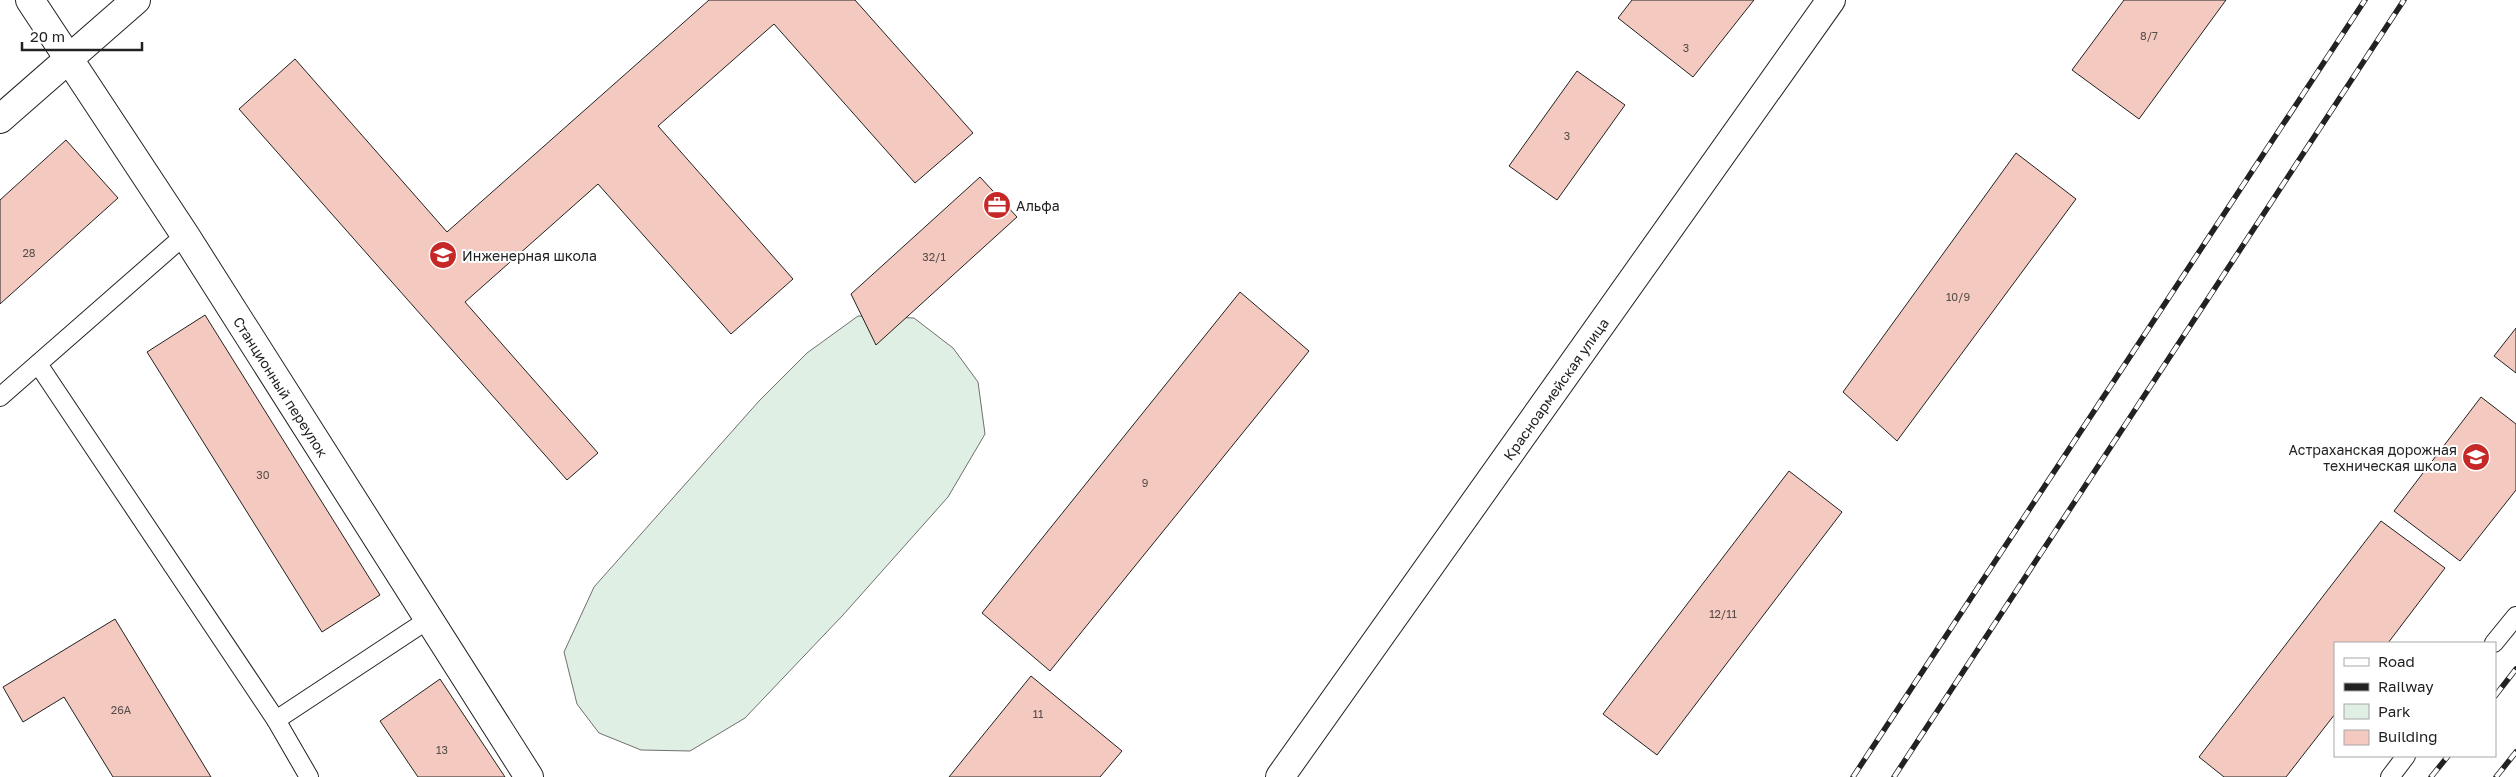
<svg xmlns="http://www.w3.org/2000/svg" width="2516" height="777" font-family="'Golos Text',sans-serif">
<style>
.green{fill:#e0efe3;stroke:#6f6f6f}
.building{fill:#f3c9c0;stroke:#222}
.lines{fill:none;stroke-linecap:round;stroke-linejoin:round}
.service-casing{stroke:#222;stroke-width:20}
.minor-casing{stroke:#222;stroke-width:30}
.tertiary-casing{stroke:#222;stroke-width:30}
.service{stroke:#fff;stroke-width:18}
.minor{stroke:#fff;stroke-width:28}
.tertiary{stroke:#fff;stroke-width:28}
.rail-casing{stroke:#222;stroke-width:5.5}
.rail{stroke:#fff;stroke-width:4;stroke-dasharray:11;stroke-linecap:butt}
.labels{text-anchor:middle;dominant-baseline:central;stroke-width:4;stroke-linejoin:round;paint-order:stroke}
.number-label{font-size:11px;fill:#564c4a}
.poi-label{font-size:14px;fill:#222;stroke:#fff;text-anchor:start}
.street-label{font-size:14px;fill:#222;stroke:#fff}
</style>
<rect width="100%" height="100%" fill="#fff"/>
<!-- green -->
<path class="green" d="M858 316 914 318 953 348 978 382 985 434 948 497 843 615 745 718 690 751 641 750 599 733 577 704 564 652 594 587 759 401 807 353Z"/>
<!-- building -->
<g class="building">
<path d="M709 0H855L973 133 915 183 774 24 658 126 793 279 731 334 598 184 465 302 598 453 567 480 239 109 295 59 447 232Z"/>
<path d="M1632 0H1754L1693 77 1618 18Z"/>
<path d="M2124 0H2226L2139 119 2072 70Z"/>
<path d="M1577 71 1625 105 1557 200 1509 166Z"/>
<path d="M66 140 118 198 0 304V200Z"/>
<path d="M2016 153 2076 199 1897 441 1843 392Z"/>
<path d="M980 177 1017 217 876 345 851 294Z"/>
<path d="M1240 292 1309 351 1050 671 982 613Z"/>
<path d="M205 315 380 595 322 632 147 352Z"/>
<path d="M2516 328V373L2494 356Z"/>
<path d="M2481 397 2516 424V490L2460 561 2394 511Z"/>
<path d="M1789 471 1842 512 1657 755 1603 714Z"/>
<path d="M2381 521 2445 568 2388 643H2335V714L2286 777H2224L2199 757Z"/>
<path d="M115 619 211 777H113L64 697 23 722 3 687Z"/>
<path d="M1031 676 1122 751 1100 777H949Z"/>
<path d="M440 679 505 777H418L380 721Z"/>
</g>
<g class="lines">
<!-- service casing -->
<g class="service-casing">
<g id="service">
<path d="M38 364 276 720 309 777"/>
<path d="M0 397 185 235"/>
<path d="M2494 643 2516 616"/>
<path d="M276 720 429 619"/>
<path d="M2390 777 2406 756"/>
</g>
</g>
<!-- minor casing -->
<g class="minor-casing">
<g id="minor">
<path id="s1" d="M30 0 185 235 529 777"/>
<path d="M0 119 136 0"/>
</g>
</g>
<!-- tertiary casing -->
<g class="tertiary-casing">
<g id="tertiary">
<path id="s2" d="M1280 777 1831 0"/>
</g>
</g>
<!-- service -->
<use href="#service" class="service"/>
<!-- minor -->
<use href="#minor" class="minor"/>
<!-- tertiary -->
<use href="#tertiary" class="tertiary"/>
<!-- rail casing -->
<g class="rail-casing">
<g id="rail">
<path d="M2495 696 2516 669"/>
<path d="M1853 777 2365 0"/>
<path d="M1894 777 2404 0"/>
<path d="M2431 777 2448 756"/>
<path d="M2496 777 2516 752"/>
</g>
</g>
<!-- rail -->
<use href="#rail" class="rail"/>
</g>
<!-- icons -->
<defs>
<g id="office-disc" transform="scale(1.4375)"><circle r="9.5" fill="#c62828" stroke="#fff"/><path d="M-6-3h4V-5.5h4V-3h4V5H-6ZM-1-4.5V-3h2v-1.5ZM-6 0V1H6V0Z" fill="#fff"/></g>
<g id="school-disc" transform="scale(1.4375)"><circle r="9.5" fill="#c62828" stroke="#fff"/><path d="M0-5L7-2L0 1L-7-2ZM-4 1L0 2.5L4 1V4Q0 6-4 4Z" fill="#fff"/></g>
</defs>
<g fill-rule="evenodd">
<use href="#office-disc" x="997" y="205"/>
<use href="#school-disc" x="443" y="255"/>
<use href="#school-disc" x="2476" y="457"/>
</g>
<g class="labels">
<!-- number labels -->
<g class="number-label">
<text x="2149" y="35">8/7</text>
<text x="1686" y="47">3</text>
<text x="1567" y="135">3</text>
<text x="29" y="252">28</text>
<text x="934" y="256">32/1</text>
<text x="1958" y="296">10/9</text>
<text x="263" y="474">30</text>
<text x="1145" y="482">9</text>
<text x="1723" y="613">12/11</text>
<text x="121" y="709">26А</text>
<text x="1038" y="713">11</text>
<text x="442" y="749">13</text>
</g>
<!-- poi labels -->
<g class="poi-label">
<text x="1016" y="205">Альфа</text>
<text x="462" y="255">Инженерная школа</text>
<text x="2457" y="449" text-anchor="end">Астраханская дорожная<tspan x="2457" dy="16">техническая школа</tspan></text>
</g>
<!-- street labels -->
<g class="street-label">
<text stroke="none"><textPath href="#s1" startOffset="461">Станционный переулок</textPath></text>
<text stroke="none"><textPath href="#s2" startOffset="476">Красноармейская улица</textPath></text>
</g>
</g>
<!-- legend -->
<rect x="2334" y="642" width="162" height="115" fill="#ffffff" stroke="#a7a7a7"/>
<rect x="2344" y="658" width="25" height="8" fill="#ffffff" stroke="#a7a7a7"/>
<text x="2378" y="667" font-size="15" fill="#222222">Road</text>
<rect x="2344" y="683" width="25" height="8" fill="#222222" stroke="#a7a7a7"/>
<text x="2378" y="692" font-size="15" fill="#222222">Railway</text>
<rect x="2344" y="704" width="25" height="15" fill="#e0efe3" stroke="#a7a7a7"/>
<text x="2378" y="717" font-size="15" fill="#222222">Park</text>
<rect x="2344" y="730" width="25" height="15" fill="#f3c9c0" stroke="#a7a7a7"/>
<text x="2378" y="742" font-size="15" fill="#222222">Building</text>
<!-- scale -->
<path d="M22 42v8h120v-8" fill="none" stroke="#222222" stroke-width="2.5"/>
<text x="30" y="42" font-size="15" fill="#222222" stroke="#ffffff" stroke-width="4" paint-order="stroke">20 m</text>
</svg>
